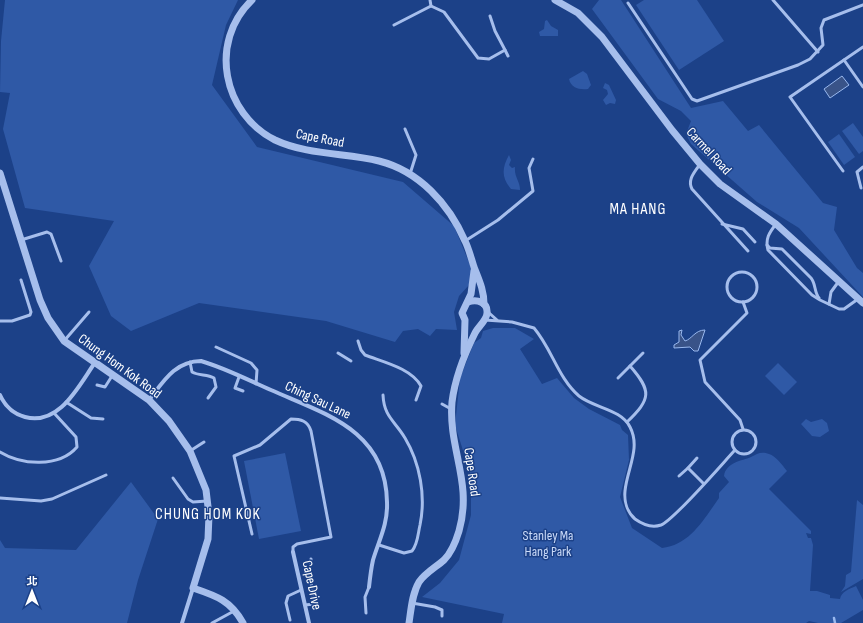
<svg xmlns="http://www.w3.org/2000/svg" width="863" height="623" font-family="'Sofia Sans Condensed','Noto Sans TC',sans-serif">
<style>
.green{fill:#2f59a6}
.water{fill:#395388;stroke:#99b8ee}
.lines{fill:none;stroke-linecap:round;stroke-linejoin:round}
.stream{stroke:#99b8ee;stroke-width:2.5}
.service{stroke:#a6beec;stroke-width:3}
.minor{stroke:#a6beec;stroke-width:4}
.tertiary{stroke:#a6beec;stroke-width:7}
.labels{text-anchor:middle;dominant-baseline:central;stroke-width:3;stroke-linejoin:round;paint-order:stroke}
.street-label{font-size:14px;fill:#fff;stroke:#1c4188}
.park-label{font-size:14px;fill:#cbdbf9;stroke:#1c4188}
.quarter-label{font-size:16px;letter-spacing:1px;fill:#fff;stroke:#1c4188}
</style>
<rect width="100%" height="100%" fill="#1c4188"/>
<!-- green -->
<g class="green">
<path d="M5 0H238L226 25 212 85 257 147 403 182 454 226 473 272 469 285 459 296 454 312 457 330 436 329 430 336 418 329 403 331 395 342 326 321 199 303 131 331 111 316 89 266 114 221 25 208 3 129 10 93 0 92 1 41Z"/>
<path d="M599 0H621L691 108 723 101 748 131 759 125 823 203 837 207 834 230 857 268 863 273V297L799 228 757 202 691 144 686 134 691 121 681 111 658 99 592 9Z"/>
<path d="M644 0H697L724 41 679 70 636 5Z"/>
<path d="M547 20 551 26 558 30V36H540L539 32 544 29 545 21Z"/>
<path d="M583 71 587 74 591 85 588 89C579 90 571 88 569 79Z"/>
<path d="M605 83 609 85 616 100 615 104 610 103 606 105 603 100 608 94 607 90 603 88Z"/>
<path d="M853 123 863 137V151L859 154 842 131Z"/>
<path d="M839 134 855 157 844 165 828 142Z"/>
<path d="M509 155 511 160 509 165 512 168 515 167C514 177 520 181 520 190L511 189C501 177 502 168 509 155Z"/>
<path d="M493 328H515L534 339 520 349 542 384 557 378 574 398 589 409 620 425 622 430 628 435 629 460 620 497 632 528 662 548C690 545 704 519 719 498V493L729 482 724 476C726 462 742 461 751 457 757 454 761 451 769 454 776 456 782 465 787 471L769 489 811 531V534L806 533 808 538H811L813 545 810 591H817L830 595V598L840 599C841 592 849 589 856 586L863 600V610L841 623H818L809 621 806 623H502L504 614 422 597 440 583 459 560 471 515V476L455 425 460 378 474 343 481 338 483 331Z"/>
<path d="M778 363 797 382 784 395 765 376Z"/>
<path d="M806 419 811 422 822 419 827 423 829 431 820 437 812 436 801 424Z"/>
<path d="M285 453 301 531 259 539 244 461Z"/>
<path d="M131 482 158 519 138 580 127 623H0V540L5 548 76 550Z"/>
<path d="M857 500 863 505V579L841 592 845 586 846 575 851 572Z"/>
</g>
<!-- water -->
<g class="water">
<path d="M842 76 849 85 830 98 824 89Z"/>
<path d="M682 330 681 335 685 341C692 339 695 330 705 330L698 351H694L690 347 674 348V345L679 342V331Z"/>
</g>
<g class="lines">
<!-- stream -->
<path class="stream" d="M834 618 835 623"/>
<!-- service -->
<g class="service">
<path d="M773 0 818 52"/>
<path d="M628 3 692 99 697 101 798 65 810 59 823 45 821 28 824 20 863 5"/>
<path d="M431 6 444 12 478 58 489 59 505 50 495 31 490 16"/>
<path d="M394 25 431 6 430 0"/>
<path d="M505 50 508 56"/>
<path d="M844 60 863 87"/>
<path d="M405 129 416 155 410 174"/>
<path d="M700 164C695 172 687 179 692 189L748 251"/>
<path d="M843 171 790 97 863 47"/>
<path d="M861 188 857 172 863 167"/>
<path d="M722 224 743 229 755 242"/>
<path d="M776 224C769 233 765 239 768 250L812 295 820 300 839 309H844L858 299"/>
<path d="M21 240 47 232 51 234 61 261"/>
<path d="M465 241 498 220 533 191 529 168 533 159"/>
<path d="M767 245 770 248 782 249 811 278C816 284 814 292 819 298"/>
<circle cx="742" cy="287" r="15"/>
<path d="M743 302 747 313 700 360 705 382 740 420 743 429"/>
<path d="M829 304 831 292 839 281"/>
<path d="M488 312 497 320"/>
<path d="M485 320 512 322 534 328C552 349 558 378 579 396 594 408 621 409 630 427 641 448 627 469 625 491 624 501 627 512 635 519 642 524 652 528 661 525 674 520 722 464 735 450"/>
<path d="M0 321H12L30 315 31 312 21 280"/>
<path d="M64 341 89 312"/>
<path d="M358 341 361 350 365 355C383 362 411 368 421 386L416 400"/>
<path d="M216 347 251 363 257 370 256 384"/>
<path d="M338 353 351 361"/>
<path d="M190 362 192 372C199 376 207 374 214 378L216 387 208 398"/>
<path d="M239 377 235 388 243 391"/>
<path d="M618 378 643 353"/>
<path d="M97 385 105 387 112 376"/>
<path d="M66 402 91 418 103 419"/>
<path d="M442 404 451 409"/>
<path d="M627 422C651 399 652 391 630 366"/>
<circle cx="744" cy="442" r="12"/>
<path d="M190 451 204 442"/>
<path d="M0 452C21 465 59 468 77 447L76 437 54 413"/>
<path d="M688 468 697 458"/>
<path d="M679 476 688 468 703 483"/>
<path d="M173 478 188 499 193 502 207 501"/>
<path d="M0 498 41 501 52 499 106 475"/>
<path d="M252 534 234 456 260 445 291 419C301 419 308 421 311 431L331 537 297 544 293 547V552"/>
<path d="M379 545 404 553 412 551C418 544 418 533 420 525 426 496 420 463 405 438 395 421 384 417 383 395"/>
<path d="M412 603 435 607 442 610V616"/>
<path d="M305 605 314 604 310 575 311 559"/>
<path d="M366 613 365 597 369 587"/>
<path d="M290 620 286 603 288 596 301 590"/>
<path d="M212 623 234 611"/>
</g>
<!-- minor -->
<g class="minor">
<path d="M0 395C5 406 14 414 25 417 59 426 78 387 94 364"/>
<path d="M149 400C163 382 175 361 201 361 225 368 248 380 271 390 325 414 386 430 387 502 388 524 379 540 373 560 371 569 370 578 369 587"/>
<path d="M293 552 309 623"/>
<path d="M182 623 193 588"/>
</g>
<!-- tertiary -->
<g class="tertiary">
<path d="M252 0C208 42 223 114 275 140 307 155 345 153 379 161 419 171 449 204 465 241 469 249 471 258 474 267 479 280 484 290 484 304"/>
<path d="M555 0 578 13 602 37 672 130 700 164 720 184 776 224 863 303"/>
<path d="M0 173 40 300 48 318 64 341 149 400 169 421 190 451 206 490 209 515 208 539 193 588C217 596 231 601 243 623"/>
<path d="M464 353 465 320 462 313 471 294 474 271"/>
<path d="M409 623C411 610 412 594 419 582 425 573 436 567 444 560 452 552 456 541 459 531 473 482 448 449 452 402 455 378 464 355 475 333 478 327 487 320 487 313 488 302 477 299 468 302"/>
</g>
</g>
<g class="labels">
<!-- street labels -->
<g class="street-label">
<text transform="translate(320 138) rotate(11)">Cape Road</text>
<text transform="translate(709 151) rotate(47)">Carmel Road</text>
<text transform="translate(120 366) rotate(36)">Chung Hom Kok Road</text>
<text transform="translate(318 400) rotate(25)">Ching Sau Lane</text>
<text transform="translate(472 472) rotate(82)">Cape Road</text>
<text transform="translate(312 585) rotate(78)">Cape Drive</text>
</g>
<!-- park labels -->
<g class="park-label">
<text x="548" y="535">Stanley Ma<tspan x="548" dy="16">Hang Park</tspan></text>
</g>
<!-- quarter labels -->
<g class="quarter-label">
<text x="638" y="209">MA HANG</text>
<text x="208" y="514">CHUNG HOM KOK</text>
</g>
</g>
<!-- north arrow -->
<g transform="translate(32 591)" stroke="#1c4188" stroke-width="3" paint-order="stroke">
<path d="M0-3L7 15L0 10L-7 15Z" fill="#ffffff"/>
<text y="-6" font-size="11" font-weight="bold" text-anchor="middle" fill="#ffffff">北</text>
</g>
</svg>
